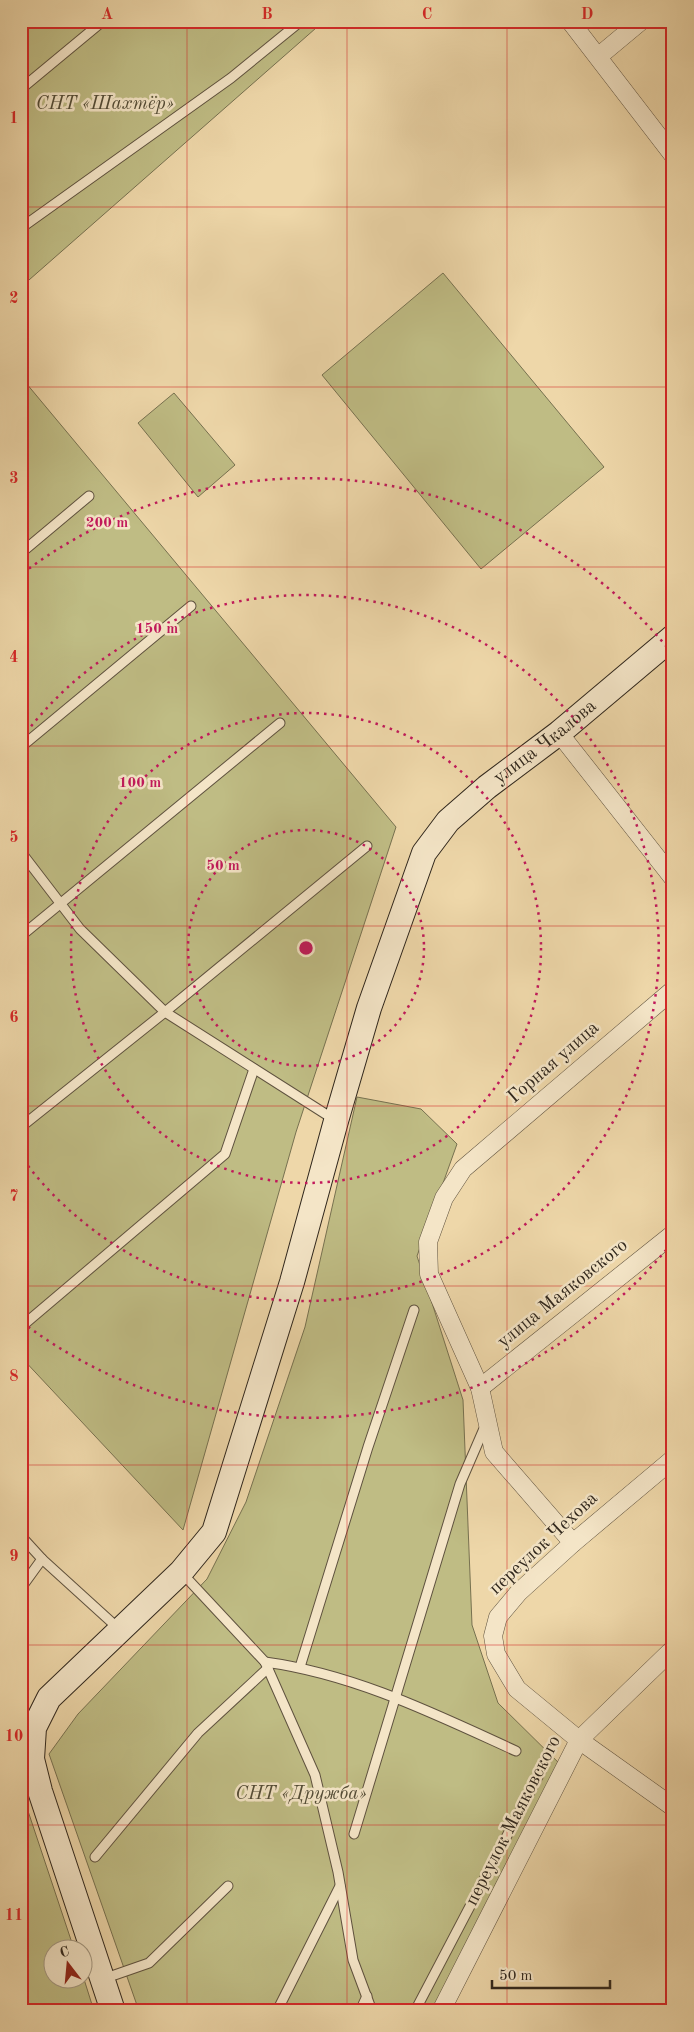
<svg xmlns="http://www.w3.org/2000/svg" width="694" height="2032" font-family="'Old Standard TT',serif">
<style>
.green{fill:#bfbc84;stroke:#777150}
.lines{fill:none;stroke-linecap:round;stroke-linejoin:round}
.service-casing{stroke:#5f523f;stroke-width:11}
.minor-casing{stroke:#5f523f;stroke-width:19}
.secondary-casing{stroke:#2f261c;stroke-width:26}
.service{stroke:#f4e5c7;stroke-width:9}
.minor{stroke:#f4e5c7;stroke-width:18}
.secondary{stroke:#f4e5c7;stroke-width:24}
.grid{fill:none;stroke:#d62828;stroke-width:1;stroke-opacity:0.55}
.ring{fill:none;stroke:#c2185b;stroke-width:2.5;stroke-dasharray:2.5 5}
.labels{text-anchor:middle;dominant-baseline:central;stroke-width:5;stroke-linejoin:round;paint-order:stroke}
.park-label{font-size:19px;font-style:italic;fill:#534c36;stroke:#f4e5c7}
.street-label{font-size:19px;fill:#2f261c;stroke:#f4e5c7}
.centre{fill:#c2185b;stroke:#f4e5c7;stroke-width:2.5}
.ring-label{font-size:15px;text-anchor:middle;font-weight:bold;fill:#c2185b;stroke:#f4e5c7;stroke-width:5;stroke-linejoin:round;paint-order:stroke}
.neatline{fill:none;stroke:#d62828;stroke-width:2}
.grid-label{font-size:16px;text-anchor:middle;font-weight:bold;fill:#d62828}
</style>
<rect width="100%" height="100%" fill="#eed7a9"/>
<filter id="stains"><feTurbulence type="fractalNoise" baseFrequency=".004" numOctaves="4"/><feColorMatrix values="0 0 0 0 .2 0 0 0 0 .09 0 0 0 0 .02 0 0 0 .5 -.17"/></filter>
<radialGradient id="worn" r=".72"><stop offset=".6" stop-color="#630" stop-opacity="0"/><stop offset="1" stop-color="#630" stop-opacity=".3"/></radialGradient>
<!-- green -->
<g class="green">
<path d="M21 21H324L21 287Z"/>
<path d="M443 273 604 467 481 569 322 375Z"/>
<path d="M21 377 396 827 296 1132 183 1530 21 1357Z"/>
<path d="M174 393 235 465 198 497 138 423Z"/>
<path d="M357 1097 421 1109 457 1144 417 1256 463 1400 472 1625 498 1703 566 1770 439 2011H139L49 1754 78 1714 207 1579 246 1502 305 1327Z"/>
<path d="M27 1808 74 1949 52 1950V1980H82L83 1976 94 2011H21V1823Z"/>
</g>
<g class="lines">
<!-- service casing -->
<g class="service-casing">
<g id="service">
<path d="M21 89 103 21"/>
<path d="M21 228 231 78 301 21"/>
<path d="M21 553 89 496"/>
<path d="M21 747 191 606"/>
<path d="M21 852 80 929 165 1012 335 1120"/>
<path d="M21 936 280 723"/>
<path d="M21 1127 165 1012 367 846"/>
<path d="M21 1327 225 1154 254 1069"/>
<path d="M21 1536 42 1559"/>
<path d="M181 1572 265 1662 315 1775 338 1872 353 1960 372 2011"/>
<path d="M21 1588 42 1559 119 1629"/>
<path d="M265 1662C354 1674 435 1714 516 1751"/>
<path d="M300 1667 368 1447 414 1310"/>
<path d="M354 1834 460 1484 486 1424"/>
<path d="M95 1857 198 1733 268 1668"/>
<path d="M103 1979 149 1963 228 1886"/>
<path d="M277 2011 340 1886"/>
<path d="M360 2011 367 1996"/>
<path d="M415 2011 542 1769"/>
</g>
</g>
<!-- minor casing -->
<g class="minor-casing">
<g id="minor">
<path d="M570 21 673 155"/>
<path d="M599 56 641 21"/>
<path d="M559 733 673 878"/>
<path d="M480 1388 673 1234"/>
<path d="M673 1459 573 1543 519 1592 498 1617 493 1636 496 1654 517 1689 579 1740 673 1807"/>
<path d="M573 1543 494 1452 480 1388 429 1274 428 1242 444 1198 463 1169 673 990"/>
<path d="M441 2011 579 1740 673 1649"/>
</g>
</g>
<!-- secondary casing -->
<g class="secondary-casing">
<g id="secondary">
<path id="s1" d="M113 2011 40 1791 32 1759 34 1728 49 1698 181 1572 214 1532 292 1282 336 1121 369 1008 424 853 448 821 487 787 559 733 673 637"/>
</g>
</g>
<!-- service -->
<use href="#service" class="service"/>
<!-- minor -->
<use href="#minor" class="minor"/>
<!-- secondary -->
<use href="#secondary" class="secondary"/>
</g>
<!-- grid -->
<path class="grid" d="M187 21V2011M347 21V2011M507 21V2011M21 207H673M21 387H673M21 567H673M21 746H673M21 926H673M21 1106H673M21 1286H673M21 1465H673M21 1645H673M21 1825H673"/>
<!-- distance rings -->
<g class="ring">
<circle cx="306" cy="948" r="118"/>
<circle cx="306" cy="948" r="235"/>
<path d="M22 738A353 353 0 1 1 22 1158"/>
<path d="M671 1244A470 470 0 0 1 23 1323M23 573A470 470 0 0 1 671 652"/>
</g>
<g class="labels">
<!-- park labels -->
<g class="park-label">
<text x="105" y="104">СНТ «Шахтёр»</text>
<text x="301" y="1794">СНТ «Дружба»</text>
</g>
<!-- street labels -->
<g class="street-label">
<text stroke="none"><textPath href="#s1" startOffset="1440">улица Чкалова</textPath></text>
<text transform="translate(554 1063) rotate(-41)">Горная улица</text>
<text transform="translate(563 1294) rotate(-39)">улица Маяковского</text>
<text transform="translate(544 1544) rotate(-43)">переулок Чехова</text>
<text transform="translate(514 1821) rotate(-63)">переулок Маяковского</text>
</g>
</g>
<circle cx="306" cy="948" r="8" class="centre"/>
<g class="ring-label">
<text x="107" y="527">200 m</text>
<text x="157" y="633">150 m</text>
<text x="140" y="787">100 m</text>
<text x="223" y="870">50 m</text>
</g>
<!-- margin -->
<rect width="694" height="2032" fill="none" stroke="#eed7a9" stroke-width="55"/>
<!-- north arrow -->
<g transform="translate(68 1964) rotate(344)"><circle r="24" fill="#f4e5c7" stroke="#a59983"/>
<path d="M0-4L9 19L0 12L-9 19Z" fill="#8f2418"/>
<text y="-8" font-size="14" font-weight="bold" text-anchor="middle" fill="#2f261c">С</text>
</g>
<!-- scale -->
<path d="M492 1980v8h118v-8" fill="none" stroke="#2f261c" stroke-width="2.5"/>
<text x="499" y="1980" font-size="15" fill="#2f261c" stroke="#f4e5c7" stroke-width="4" paint-order="stroke">50 m</text>
<rect x="28" y="28" width="638" height="1976" class="neatline"/>
<g class="grid-label">
<text x="107" y="19">A</text>
<text x="267" y="19">B</text>
<text x="427" y="19">C</text>
<text x="587" y="19">D</text>
<text x="14" y="123">1</text>
<text x="14" y="303">2</text>
<text x="14" y="483">3</text>
<text x="14" y="662">4</text>
<text x="14" y="842">5</text>
<text x="14" y="1022">6</text>
<text x="14" y="1201">7</text>
<text x="14" y="1381">8</text>
<text x="14" y="1561">9</text>
<text x="14" y="1741">10</text>
<text x="14" y="1920">11</text>
</g>
<rect width="100%" height="100%" filter="url(#stains)"/>
<rect width="100%" height="100%" fill="url(#worn)"/>
</svg>
